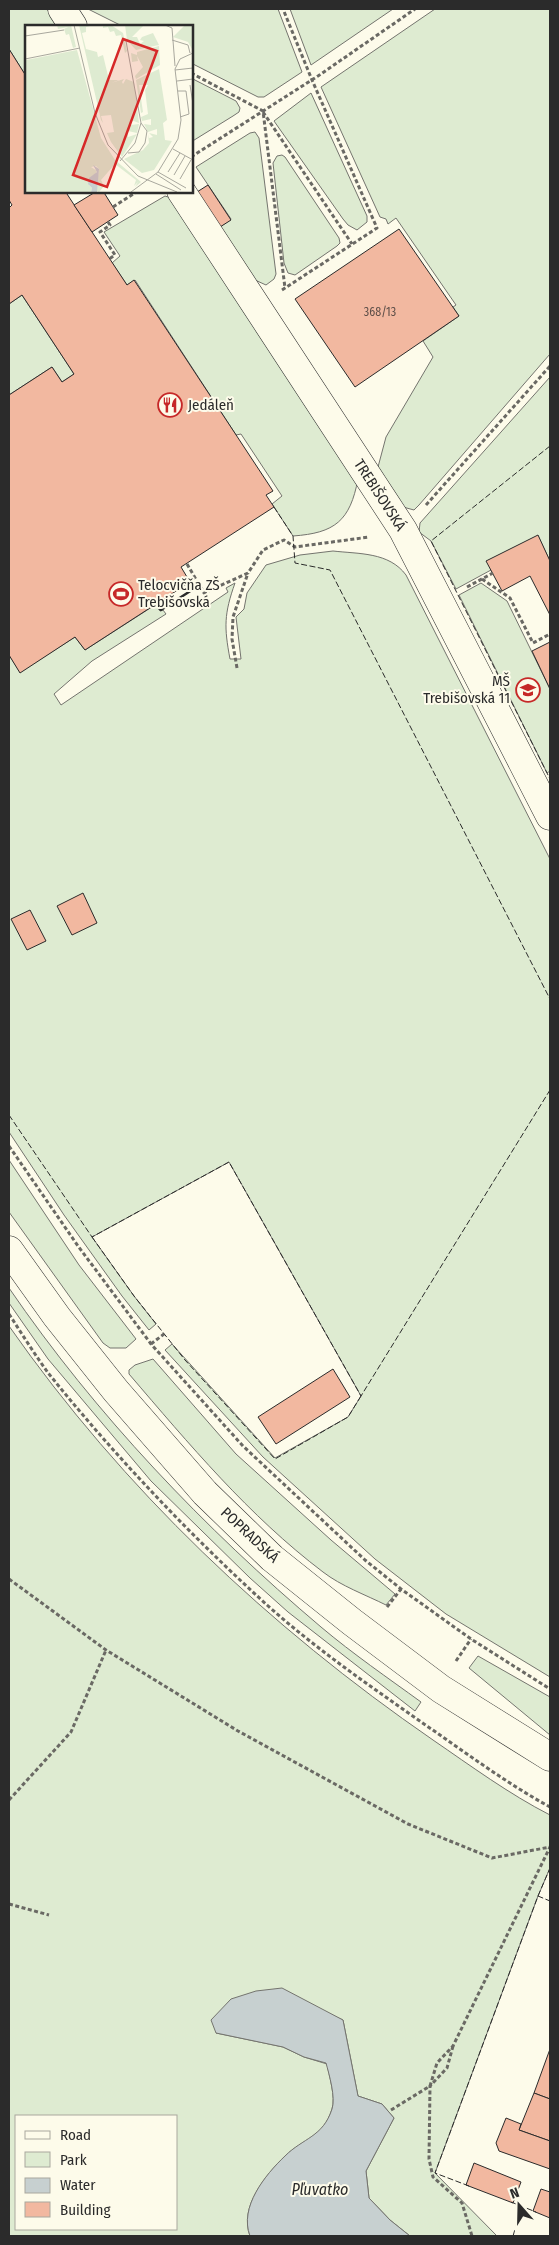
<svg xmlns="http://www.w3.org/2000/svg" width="559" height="2245" font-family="'Fira Sans Condensed',sans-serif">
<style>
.green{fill:#deebd1;stroke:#74746e;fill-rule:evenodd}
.water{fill:#c7d0d0;stroke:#74746e}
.building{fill:#f2b8a0;stroke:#2b2b2b}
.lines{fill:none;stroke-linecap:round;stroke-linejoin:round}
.street-casing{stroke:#2b2b2b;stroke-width:29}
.secondary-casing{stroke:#2b2b2b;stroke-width:29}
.path{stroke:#6a6964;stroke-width:3;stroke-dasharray:4 2.5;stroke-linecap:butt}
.street{stroke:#fdfbea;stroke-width:28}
.secondary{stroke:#fdfbea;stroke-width:28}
.fence{stroke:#2b2b2b;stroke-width:1;stroke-dasharray:6 2.5;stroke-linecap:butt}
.wall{stroke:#2b2b2b;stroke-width:2.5}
.labels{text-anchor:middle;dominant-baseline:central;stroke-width:4;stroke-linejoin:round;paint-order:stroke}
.number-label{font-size:12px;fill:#5d4e48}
.poi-label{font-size:15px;fill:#2b2b2b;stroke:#fdfbea;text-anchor:start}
.street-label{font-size:15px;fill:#2b2b2b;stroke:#fdfbea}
.water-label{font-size:16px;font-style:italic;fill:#2b2b2b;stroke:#fdfbea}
.inset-road{fill:none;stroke:#a9a89e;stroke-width:1}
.view{fill:#d62828;fill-opacity:0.15;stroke:#d62828;stroke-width:2.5}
.inset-edge{fill:none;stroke:#2b2b2b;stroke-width:2.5}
</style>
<rect width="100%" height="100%" fill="#fdfbea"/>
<!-- green -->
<g class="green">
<path d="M9 9H47L58 26H26V76L9 49Z"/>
<path d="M88 9H278L302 72 264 97H258L191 63V26H122Z"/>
<path d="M290 9H393L311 65Z"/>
<path d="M435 9H550V354L419 505 414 510 403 507 378 467 386 437 433 357 423 341 459 316 453 307 456 305 396 218 388 224 386 219 380 217 321 87Z"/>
<path d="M191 78 236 101 240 108 239 112 233 116 191 142Z"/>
<path d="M311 93 367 216V222L357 230 348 225 343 219 274 121Z"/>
<path d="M255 132 259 138 276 274 274 279 266 285 255 280 220 227 231 219 196 167 250 133Z"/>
<path d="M282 155 285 157 339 238 340 243 337 246 295 275 288 273 284 263 273 163 277 156Z"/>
<path d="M165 196 171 198 358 479C350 521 335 533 293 536L272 504 282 496 241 434 236 435 135 280 127 285 112 263 120 256 104 232Z"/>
<path d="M22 295 74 374 62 382 52 367 9 395V304Z"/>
<path d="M550 377V561L538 536 491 570 456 589 431 541 419 532 420 523Z"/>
<path d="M333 551C359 554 389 552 406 575L550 859V1677L446 1614 375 1559 263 1457 165 1350 172 1344 275 1458 348 1417 361 1396 229 1162 92 1237 134 1296 156 1324 149 1330 122 1296 64 1215 9 1132V655L20 672 75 637 85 650 155 605 160 611 163 610 166 614 92 661 54 694 61 705 228 592 226 588 235 583C224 614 224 627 230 659H241L236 617 244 609 247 593 266 565 300 555Z"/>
<path d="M481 583 507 601 550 689V771L547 773 459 595Z"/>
<path d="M9 1160 79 1265 136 1339 126 1348H110L103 1343 9 1212Z"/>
<path d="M9 1288C96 1415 204 1528 321 1627 353 1654 388 1678 421 1702L415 1711 288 1612 250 1578 151 1481 48 1359 9 1303Z"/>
<path d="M9 1326C123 1489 269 1627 433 1740 471 1766 509 1794 550 1815V1868L538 1896 435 2173 497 2236H410L390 2220 369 2198 366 2171 394 2118 382 2104 358 2096 343 2020 314 2007 216 2033 283 2047 304 2057 327 2064C329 2076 336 2097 332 2109 323 2138 304 2138 285 2156 265 2176 239 2207 250 2236H9ZM16 2116H176V2229H16Z"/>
<path d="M153 1359 236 1454 331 1540 395 1594 386 1605C366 1595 341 1586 323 1572 249 1516 189 1444 129 1374V1370L135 1365Z"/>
<path d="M478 1656 550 1697V1735L469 1668Z"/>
</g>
<!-- water -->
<path class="water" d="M282 1988 343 2020 358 2096 382 2104 394 2118 366 2171 369 2198 390 2220 410 2236H250C239 2207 265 2175 285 2156 303 2138 323 2137 332 2109 336 2098 329 2074 326 2063L304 2057 283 2047 216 2033 211 2020 231 1999 256 1991Z"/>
<!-- building -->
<g class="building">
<path d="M9 49 26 76V191H70L67 194 127 285 134 280 273 491 266 495 274 507 181 567 190 582 85 650 75 637 20 673 9 655V395L52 367 62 382 74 374 22 295 9 304V208L12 205 9 200Z"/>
<path d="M208 185 231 220 220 227 197 192Z"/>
<path d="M97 191H103L118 215 92 232 74 205Z"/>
<path d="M399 229 459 316 355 387 295 299Z"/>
<path d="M538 535 550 561V615L530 576 502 591 486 561Z"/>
<path d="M550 642V689L532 651Z"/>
<path d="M83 893 97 923 72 935 57 906Z"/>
<path d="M30 910 46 941 27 950 11 919Z"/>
<path d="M333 1369 350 1397 276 1444 258 1417Z"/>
<path d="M550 2049V2099L534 2093Z"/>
<path d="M534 2093 550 2099V2141L519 2130Z"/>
<path d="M506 2118 521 2124 519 2130 550 2141V2169L499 2151 496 2143Z"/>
<path d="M474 2163 521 2182 513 2203 466 2185Z"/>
<path d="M541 2189 550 2192V2218L533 2211Z"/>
</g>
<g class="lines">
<!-- street casing -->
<g class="street-casing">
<g id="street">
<path d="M62 9 73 26"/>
<path d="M181 191 403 530 550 816"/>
</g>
</g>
<!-- secondary casing -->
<g class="secondary-casing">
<path id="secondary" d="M9 1250 57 1317 116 1391 205 1493 272 1558 352 1622 441 1689 550 1757"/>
</g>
<!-- path -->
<g class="path">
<path d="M191 73 263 111 285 288"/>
<path d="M263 112 352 244"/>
<path d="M191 157 318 76 415 9"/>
<path d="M113 207 138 191"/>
<path d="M108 222 110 225 100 232 115 255 109 259"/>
<path d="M282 290 377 228 312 80 283 9"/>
<path d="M426 505 550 366"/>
<path d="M187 564 204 593 248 573 263 550 284 540 295 547 369 537"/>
<path d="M482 579 510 598 533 643 550 634"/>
<path d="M467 587 493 573"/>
<path d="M237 668 232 639 233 617 248 573"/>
<path d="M9 1146 78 1246 151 1344 243 1446 365 1560 401 1589 471 1639 550 1689"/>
<path d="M9 1314C22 1334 35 1355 49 1374 115 1456 189 1534 267 1605 316 1649 370 1686 424 1724 465 1752 506 1783 550 1807"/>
<path d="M151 1344 164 1334"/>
<path d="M9 1579 106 1650 238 1731 408 1824 492 1858 550 1847"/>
<path d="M387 1607 401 1589"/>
<path d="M456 1661 471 1639"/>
<path d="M9 1800 71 1732 106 1650"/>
<path d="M9 1904 49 1915"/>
<path d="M453 2046 447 2068 430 2086 429 2159 433 2177 462 2203 472 2236"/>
<path d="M391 2110 430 2086 437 2063 453 2046 550 1847"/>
</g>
<!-- street -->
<use href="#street" class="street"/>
<!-- secondary -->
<use href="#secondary" class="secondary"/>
<!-- fence -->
<g class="fence">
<path d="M550 446 431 541 550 779"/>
<path d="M274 507 293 536 295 563 330 570 550 999"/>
<path d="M9 1115 92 1237 229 1162 361 1396 550 1090"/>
<path d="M92 1237 134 1296 185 1360 275 1459 348 1417 361 1396"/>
<path d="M538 1896 550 1868"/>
<path d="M469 2186 435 2173 538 1896 550 1901"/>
<path d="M511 2202 536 2212"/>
<path d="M513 2236 522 2206"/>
</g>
<!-- wall -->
<path class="wall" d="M156 604 161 610 195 588"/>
</g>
<!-- icons -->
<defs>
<g id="restaurant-ring" transform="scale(1.25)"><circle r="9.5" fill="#fdfbea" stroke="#c62828" stroke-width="1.5"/><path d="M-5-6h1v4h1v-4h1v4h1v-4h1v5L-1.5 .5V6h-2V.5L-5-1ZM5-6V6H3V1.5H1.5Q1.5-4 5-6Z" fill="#c62828"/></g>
<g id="stadium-ring" transform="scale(1.25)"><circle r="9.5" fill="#fdfbea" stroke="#c62828" stroke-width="1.5"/><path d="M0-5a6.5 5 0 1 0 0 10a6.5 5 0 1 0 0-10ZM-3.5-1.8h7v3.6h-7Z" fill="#c62828"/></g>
<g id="school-ring" transform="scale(1.25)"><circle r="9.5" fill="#fdfbea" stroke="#c62828" stroke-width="1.5"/><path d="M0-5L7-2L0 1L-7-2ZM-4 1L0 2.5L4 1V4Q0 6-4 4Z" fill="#c62828"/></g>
</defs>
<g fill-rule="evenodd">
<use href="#restaurant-ring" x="170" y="405"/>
<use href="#stadium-ring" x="121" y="594"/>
<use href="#school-ring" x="528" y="690"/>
</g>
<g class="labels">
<!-- number labels -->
<g class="number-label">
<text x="380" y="312">368/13</text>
</g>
<!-- poi labels -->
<g class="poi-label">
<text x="188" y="405">Jedáleň</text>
<text x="138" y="585">Telocvičňa ZŠ<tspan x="138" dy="17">Trebišovská</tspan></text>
<text x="510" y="681" text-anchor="end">MŠ<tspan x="510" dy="17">Trebišovská 11</tspan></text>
</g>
<!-- street labels -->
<g class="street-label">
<text transform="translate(380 495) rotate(57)">TREBIŠOVSKÁ</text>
<text transform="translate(250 1535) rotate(43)">POPRADSKÁ</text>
</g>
<!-- water labels -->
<g class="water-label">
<text x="320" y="2189">Pľuvatko</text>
</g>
</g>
<!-- overview -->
<g transform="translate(25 25)">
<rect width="168" height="168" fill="#fdfbea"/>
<path d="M32 0H46L51 22 48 23 44 9 41 10 39 4 43 2 33 4ZM54 0H70L61 2V7L57 8 61 24 72 27 73 32 78 30 84 55H94L86 58 99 54 97 57 98 59 101 54 109 57 114 98 106 95V100L114 99 113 103 112 108 103 106V112L112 109 97 132 86 117 78 99 82 108 89 107 86 90 76 91 78 98 76 95ZM78 0H86L98 8 102 26 100 28 96 10 91 11 89 6 85 7 83 2 78 3ZM100 0H119L107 12H112L115 19 119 16 115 15 117 12 128 8 134 20 129 21 127 17 129 21 111 25 102 15ZM160 0H167V24L163 17 148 12ZM134 21 135 40 111 54 110 51 118 42 112 31 113 36 107 37 106 28 112 30V27ZM52 25 76 113 90 135 116 157 110 162 113 157 109 161 111 155 90 139 76 155 79 161 74 167 71 165 74 144 71 141 66 142 72 146 64 160 67 163 66 167H0L1 35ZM134 44 142 95 138 98 140 115 147 116 129 145 117 148 99 134 118 125 124 118 123 109 124 113 128 112 124 108 132 110V104L123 107 119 99 126 100V94L117 96 116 92 123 89 120 65 123 60H114L118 87 116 88 111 55Z" fill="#deebd1"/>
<path d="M68 140 74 144 72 167H66L67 163 63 159 64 153 72 147Z" fill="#c7d0d0"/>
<path class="inset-road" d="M49 0 70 88 83 120 113 151 152 167M140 0 147 3 150 41M0 11 39 5M147 15 163 20 165 28M0 34 55 23M150 45 168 43M152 56 168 54M165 60 168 79M153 66H161L164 89 155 92M148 124 168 135M103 128 114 127 120 118 122 106 116 98M95 136 110 118 116 98 101 16M133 147 161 163M143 147 155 128M131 149 156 165M149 150 160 131M155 154 166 135M106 167 133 147 153 114 156 95 150 44 155 34 168 28"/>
<path class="view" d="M98 14 132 26 82 162 48 150Z"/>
<rect width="168" height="168" class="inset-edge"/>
</g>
<!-- border -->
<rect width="559" height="2245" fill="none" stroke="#2b2b2b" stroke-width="20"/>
<!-- legend -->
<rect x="15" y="2115" width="162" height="115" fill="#fdfbea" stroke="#a9a89e"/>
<rect x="25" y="2131" width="25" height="8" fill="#fdfbea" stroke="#a9a89e"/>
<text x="60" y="2140" font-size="15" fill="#2b2b2b">Road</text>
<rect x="25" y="2152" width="25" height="15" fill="#deebd1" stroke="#a9a89e"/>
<text x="60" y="2165" font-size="15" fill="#2b2b2b">Park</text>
<rect x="25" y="2178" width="25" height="15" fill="#c7d0d0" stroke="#a9a89e"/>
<text x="60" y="2190" font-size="15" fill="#2b2b2b">Water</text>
<rect x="25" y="2202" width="25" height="15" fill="#f2b8a0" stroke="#a9a89e"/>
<text x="60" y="2215" font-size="15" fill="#2b2b2b">Building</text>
<!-- north arrow -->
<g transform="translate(519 2205) rotate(340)" stroke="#fdfbea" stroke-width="4" paint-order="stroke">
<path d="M0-4L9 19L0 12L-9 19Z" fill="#2b2b2b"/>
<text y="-8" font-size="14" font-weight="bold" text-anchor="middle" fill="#2b2b2b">N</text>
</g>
</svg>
